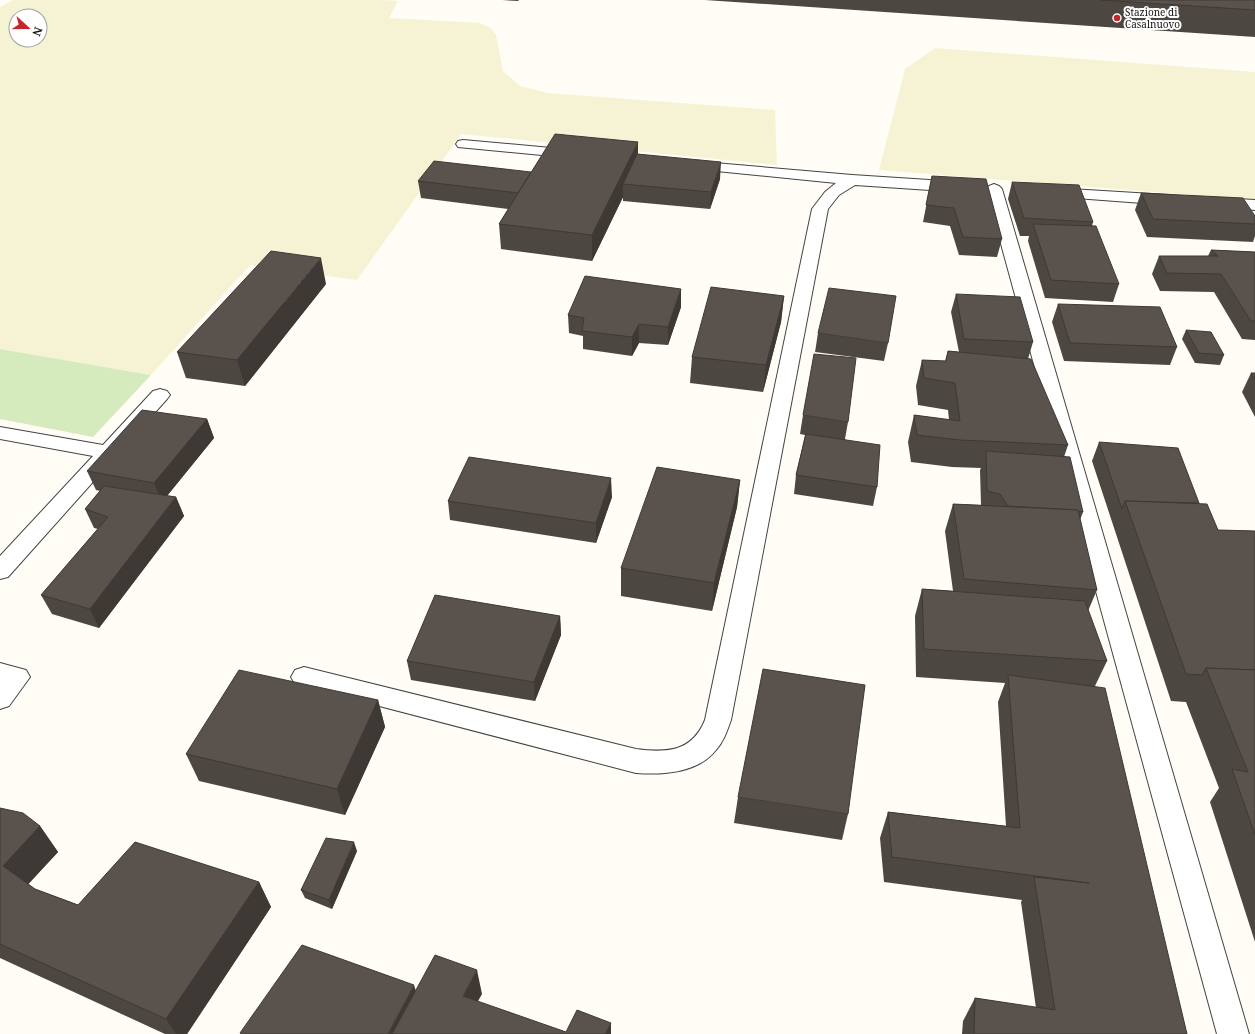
<svg xmlns="http://www.w3.org/2000/svg" width="1255" height="1034" font-family="'Noto Serif',serif">
<style>
.farmland{fill:#f6f3d4;fill-rule:evenodd}
.green{fill:#d5ebbd}
.lines{fill:none;stroke-linecap:round;stroke-linejoin:round}
.minor-casing{stroke:#444;stroke-width:2}
.minor{fill:#fff;fill-rule:evenodd}
.wall{fill:#4d4742}
.shaded-wall{fill:#3f3936}
.building{fill:#5a524d;stroke:#3f3936}
.poi-dot{fill:#c4262e;stroke:#fff;stroke-width:1.5}
.labels{text-anchor:middle;dominant-baseline:central;stroke-width:4;stroke-linejoin:round;paint-order:stroke}
.far-poi-label{font-size:10px;fill:#111;stroke:#fff;text-anchor:start}
</style>
<rect width="100%" height="100%" fill="#fffdf5"/>
<!-- farmland -->
<g class="farmland">
<path d="M13 0H384L398 1 389 18 480 23 491 28 496 35 503 71 520 86 548 93 775 110 777 165 461 134 357 280 250 265 151 375 0 349V7ZM16 16H40V40H16Z"/>
<path d="M935 48 1255 72V200L879 170 905 69Z"/>
</g>
<!-- green -->
<path class="green" d="M0 349 151 375 93 437 0 419Z"/>
<g class="lines">
<!-- minor casing -->
<g class="minor-casing">
<g id="minor">
<path d="M463 140 573 150 578 151 580 154 578 157 573 158 458 147 456 144 458 141Z"/>
<path d="M691 161 852 175 960 182 965 184 968 187 965 190 960 192 855 185 839 195 828 209 731 720C727 731 724 741 716 750 698 773 663 775 636 773L295 684 291 677 295 670 304 667 636 749C667 753 692 752 705 720L812 209 825 192 836 183 686 168 684 165 686 162Z"/>
<path d="M994 184 999 186 1002 189 1249 1034H1217L986 189 989 186Z"/>
<path d="M1054 188 1169 195 1174 197 1177 200 1174 203 1169 205 1049 196 1046 193 1049 190Z"/>
<path d="M1218 198 1255 200V210L1213 206 1210 203 1213 200Z"/>
<path d="M160 389 167 391 170 395 167 399 8 577 0 579V556L93 456 0 439V427L103 445 153 391Z"/>
<path d="M0 663 26 670 30 677 9 706 0 709Z"/>
</g>
</g>
<!-- minor -->
<use href="#minor" class="minor"/>
</g>
<!-- wall -->
<g class="wall">
<path d="M502 0H519L518 1Z"/>
<path d="M705 0H1255V37Z"/>
<path d="M638 154 720 179 710 209 623 201V197L592 261 501 249 499 224 508 209 421 198 418 181 531 172Z"/>
<path d="M932 176 1002 239 997 257 959 255 950 226 923 222Z"/>
<path d="M1012 182 1093 222 1092 226 1119 284 1113 302 1045 298 1028 241 1029 236H1020L1008 199Z"/>
<path d="M1141 193 1255 216V236L1253 242 1147 237 1135 210Z"/>
<path d="M1211 250 1255 252V340L1242 339 1214 292 1160 291 1152 274 1159 256H1208Z"/>
<path d="M326 284 245 386 186 378 177 352Z"/>
<path d="M681 289V307L668 345 639 343 632 356 583 349V336L569 333 568 315Z"/>
<path d="M956 294 1033 342 1028 359 1068 445 1064 457 1083 512 1080 520 1097 590 1088 611 1107 661 1095 686 1187 1034H962L963 1021 975 998 1036 1008 1021 902 1022 900 884 882 880 838 888 812 1006 826 998 702 1005 683 916 677 915 616 922 589 953 591 945 531 953 504 981 505 980 470 981 468 952 467 911 462 908 442 914 415 949 420 948 410 918 405 916 386 922 360 945 361 948 351 959 352 951 312Z"/>
<path d="M784 296 781 322 763 392 690 383 692 357Z"/>
<path d="M1058 304 1177 347 1170 365 1064 361 1052 322Z"/>
<path d="M1186 330 1224 355 1220 365 1195 363 1182 339Z"/>
<path d="M818 333 888 343 884 361 815 352Z"/>
<path d="M1251 373H1255V417L1242 392Z"/>
<path d="M803 415 848 422 845 439 877 487 873 506 794 494 796 475 805 435 800 434Z"/>
<path d="M207 419 214 438 167 496 176 497 184 516 99 628 52 614 41 595 98 529 94 528 85 509 100 491 96 490 87 471Z"/>
<path d="M1099 442 1199 503 1218 530 1255 531V942L1210 802 1219 788 1186 702 1171 701 1092 461Z"/>
<path d="M740 480 737 507 712 611 621 596V568Z"/>
<path d="M612 497 596 543 450 520 448 501Z"/>
<path d="M560 616 561 635 535 701 411 680 407 661Z"/>
<path d="M378 700 385 727 345 815 199 781 186 754Z"/>
<path d="M738 797 848 814 842 840 734 823Z"/>
<path d="M0 808 40 826 58 852 28 884 35 889 78 905 259 882 271 907 187 1034H165L0 958Z"/>
<path d="M357 851 332 909 305 898 301 890Z"/>
</g>
<!-- shaded-wall -->
<g class="shaded-wall">
<path d="M638 142V166L623 184V197L592 261V235Z"/>
<path d="M721 162 720 179 710 209 711 192Z"/>
<path d="M321 258 326 284 245 386 237 360Z"/>
<path d="M681 289V307L668 345V327Z"/>
<path d="M784 296 781 322 763 392 766 365Z"/>
<path d="M639 324V343L632 356V337Z"/>
<path d="M207 419 214 438 162 502 154 483Z"/>
<path d="M611 478 612 497 596 543V523Z"/>
<path d="M740 480 737 507 712 611 714 583Z"/>
<path d="M176 497 184 516 99 628 90 609Z"/>
<path d="M560 616 561 635 535 701 534 682Z"/>
<path d="M378 700 385 727 345 815 337 789Z"/>
<path d="M40 826 58 852 22 891 3 866Z"/>
<path d="M354 842 357 851 332 909 329 900Z"/>
<path d="M259 882 271 907 187 1034H176L166 1019Z"/>
<path d="M477 970 482 994 468 1019 463 996Z"/>
<path d="M414 985 419 1001 402 1034H388Z"/>
<path d="M611 1023V1034H605Z"/>
</g>
<!-- building -->
<g class="building">
<path d="M1101 0H1255V10Z"/>
<path d="M555 134 638 142 592 235 499 224Z"/>
<path d="M637 154 721 162 711 192 623 184Z"/>
<path d="M434 161 531 172 518 193 418 181Z"/>
<path d="M932 176 986 179 1002 239 963 237 954 208 926 205Z"/>
<path d="M1012 182 1079 185 1093 222 1024 218Z"/>
<path d="M1141 193 1243 198 1255 216V224L1153 219Z"/>
<path d="M1033 224 1096 226 1119 284 1051 280Z"/>
<path d="M1211 250 1255 252V321H1251L1221 274 1167 273 1159 256H1218Z"/>
<path d="M271 251 321 258 237 360 177 352Z"/>
<path d="M585 276 681 289 668 327 639 324 632 337 582 331 584 318 568 315Z"/>
<path d="M711 287 784 296 766 365 692 357Z"/>
<path d="M829 288 896 296 888 343 818 333Z"/>
<path d="M956 294 1020 297 1033 342 964 339Z"/>
<path d="M1058 304 1160 307 1177 347 1070 343Z"/>
<path d="M1186 330 1211 332 1224 355 1199 353Z"/>
<path d="M948 351 1031 359 1068 445 960 440 917 435 914 415 960 421 955 383 924 378 922 360 946 361Z"/>
<path d="M814 354 856 358 848 422 803 415Z"/>
<path d="M1251 373H1255V380Z"/>
<path d="M142 410 207 419 154 483 87 471Z"/>
<path d="M806 434 880 445 877 487 796 475Z"/>
<path d="M1099 442 1178 448 1199 503 1125 501 1122 509Z"/>
<path d="M986 451 1070 457 1083 512 1078 511V510L1008 506 1000 494 987 491Z"/>
<path d="M469 457 611 478 596 523 448 501Z"/>
<path d="M657 467 740 480 714 583 621 568Z"/>
<path d="M104 486 176 497 90 609 41 595 108 517 85 509Z"/>
<path d="M1125 501 1207 504 1218 530 1255 531V670L1206 668 1202 675 1186 674Z"/>
<path d="M953 504 1078 510 1097 590 964 579Z"/>
<path d="M922 589 1085 601 1107 661 924 649Z"/>
<path d="M435 595 560 616 534 682 407 661Z"/>
<path d="M1206 668 1255 670V835L1232 769 1248 772Z"/>
<path d="M763 669 865 685 848 814 738 797Z"/>
<path d="M239 670 378 700 337 789 186 754Z"/>
<path d="M1008 675 1105 688 1187 1034H974L975 998 1055 1010 1034 877 1089 883 892 857 888 812 1020 828Z"/>
<path d="M0 808 23 813 40 826 3 866 35 889 78 905 135 842 259 882 166 1019 0 944Z"/>
<path d="M326 838 354 842 329 900 301 890Z"/>
<path d="M302 945 414 985 388 1034H242L240 1033Z"/>
<path d="M435 955 477 970 463 996 566 1032 577 1010 611 1023 605 1034H392Z"/>
</g>
<!-- markers -->
<circle class="poi-dot" cx="1117" cy="18" r="4"/>
<g class="labels">
<!-- far-poi labels -->
<g class="far-poi-label">
<text x="1125" y="12">Stazione di<tspan x="1125" dy="12">Casalnuovo</tspan></text>
</g>
</g>
<!-- north arrow -->
<g transform="translate(28 28) rotate(111)"><circle r="19" fill="#ffffff" stroke="#a0a0a0"/>
<path d="M0-3L7 15L0 10L-7 15Z" fill="#c4262e"/>
<text y="-6" font-size="11" font-weight="bold" text-anchor="middle" fill="#111111">N</text>
</g>
</svg>
